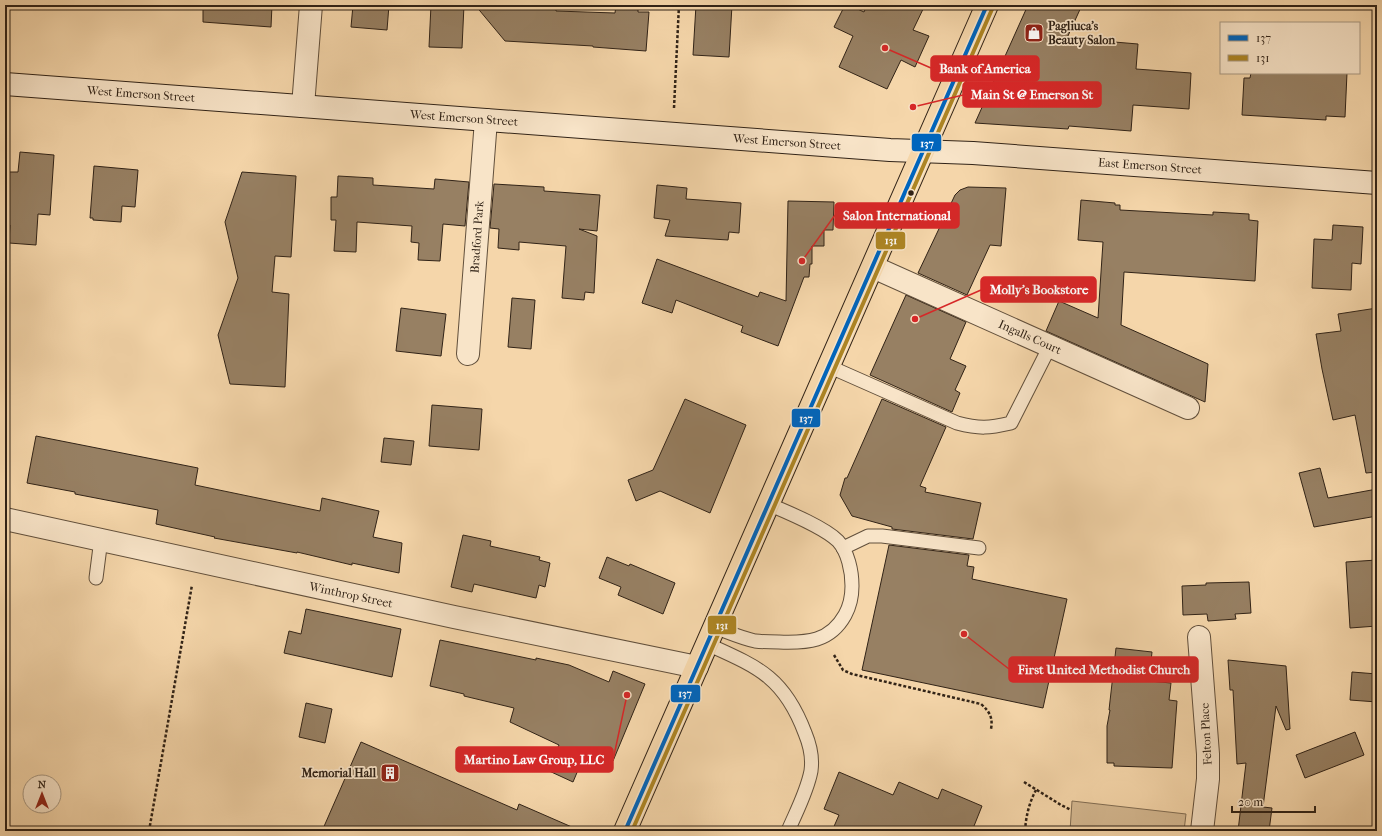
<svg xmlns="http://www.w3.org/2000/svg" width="1382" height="836" font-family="'IM FELL French Canon',serif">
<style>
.green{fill:#d4b891;stroke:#826e54}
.building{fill:#978063;stroke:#312317}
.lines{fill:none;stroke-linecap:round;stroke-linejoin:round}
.lane-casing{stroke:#62503c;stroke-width:15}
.street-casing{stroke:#62503c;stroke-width:24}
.secondary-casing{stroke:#312317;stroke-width:24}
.primary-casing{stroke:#312317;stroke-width:24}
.path{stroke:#312317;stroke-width:2.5;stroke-dasharray:3 2;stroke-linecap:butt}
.lane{stroke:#f8e4c8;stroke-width:13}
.street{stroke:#f8e4c8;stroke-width:22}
.secondary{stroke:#f8e4c8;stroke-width:22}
.primary{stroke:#f5d6aa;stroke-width:22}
.bus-1-casing{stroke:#f8e4c8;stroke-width:7}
.bus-2-casing{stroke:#f8e4c8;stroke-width:7}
.bus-1{stroke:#0065bd;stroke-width:4}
.bus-2{stroke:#ad8524;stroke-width:4}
.bus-dot{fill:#312317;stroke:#f8e4c8;stroke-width:1.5}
.labels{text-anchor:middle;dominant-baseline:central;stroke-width:3.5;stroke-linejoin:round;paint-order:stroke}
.poi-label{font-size:12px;font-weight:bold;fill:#312317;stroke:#f8e4c8;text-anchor:start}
.street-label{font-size:12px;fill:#312317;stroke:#f8e4c8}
.leader{fill:none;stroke:#d62828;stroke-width:1.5}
.callout-dot{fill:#d62828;stroke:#f8e4c8;stroke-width:1.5}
.callout{fill:#d62828;stroke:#d62828;stroke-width:1.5}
.callout-label{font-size:13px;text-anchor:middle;font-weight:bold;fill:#fff}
.line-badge{stroke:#f8e4c8;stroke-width:1.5}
.badge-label{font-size:11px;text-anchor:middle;font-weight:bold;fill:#fff}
</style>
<rect width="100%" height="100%" fill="#f5d6aa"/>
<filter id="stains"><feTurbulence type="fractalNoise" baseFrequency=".005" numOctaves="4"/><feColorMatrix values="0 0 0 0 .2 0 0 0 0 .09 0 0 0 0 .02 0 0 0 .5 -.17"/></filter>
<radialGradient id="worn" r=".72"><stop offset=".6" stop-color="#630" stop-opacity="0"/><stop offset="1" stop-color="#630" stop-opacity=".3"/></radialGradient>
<!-- green -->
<path class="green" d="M1072 801 1186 814 1184 831H1070Z"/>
<!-- building -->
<g class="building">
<path d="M203 5H272L271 27 203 22Z"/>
<path d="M353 5H389L387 30 351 27Z"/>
<path d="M431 5H464L462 48 429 47Z"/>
<path d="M475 5H542V8L556 9V11L615 13 616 5H638V12H649L646 51 593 47V46L505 41Z"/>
<path d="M696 5H732L729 57 693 55Z"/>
<path d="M845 5H849L864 12 867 5H925L913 30 929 36 915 67 901 60 887 89 839 67 853 36 834 27Z"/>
<path d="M1028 5H1082L1067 38 1138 44 1136 69 1191 73 1189 109 1133 105 1131 131 1069 126 1068 129 975 123Z"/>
<path d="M1251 73H1347L1345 117 1326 116V120L1242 115 1244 78H1250Z"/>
<path d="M20 152 54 155 50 215 38 214 36 245 9 243 10 225H5V172H18Z"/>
<path d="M94 166 138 170 135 207 122 206 121 222 93 220V218H90Z"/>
<path d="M242 172 296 176 291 257 275 256 272 292 289 294 285 387 230 384 218 335 238 278 225 222Z"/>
<path d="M338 176 373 178V185L434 189 435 179 469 182 465 226 443 224 440 261 418 260 419 243 411 242 412 226 357 222 356 252 334 251 336 220H331V197H337Z"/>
<path d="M494 184 544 187V191L600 195 597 231 579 229 597 236 594 293 585 292 584 300 562 298 566 246 519 242V250L498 248 499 229 490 228Z"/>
<path d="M657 185 687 188 686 199 741 203 739 233 729 232 728 240 665 236 670 220 654 218Z"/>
<path d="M968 187 1006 188 1001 246 990 245 967 295 918 273 955 195 960 190Z"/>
<path d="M1081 200 1115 203V205H1120V210L1213 215V212L1249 214V220L1258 221 1255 281 1124 272 1121 325 1208 364 1205 402 1046 331 1059 301 1098 318 1103 242 1078 240Z"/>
<path d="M788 201 834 202 833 230H824V246H812V264H810L809 277H804L778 346 741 332 743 326 676 300 672 313 642 303 657 259 758 297 760 292 786 301Z"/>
<path d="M1333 225 1363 227 1361 264 1352 263 1351 290 1312 288 1314 239 1332 240Z"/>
<path d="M906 295 966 322 950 359 966 366 955 390 960 393 952 412 870 375Z"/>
<path d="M512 298 535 300 531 349 508 347Z"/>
<path d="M401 308 446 314 441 356 396 351Z"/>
<path d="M1377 308V472L1366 473 1355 415 1333 420 1322 369 1316 334 1341 331 1338 314Z"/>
<path d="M685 399 746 425 710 513 660 491 636 501 628 480 653 470Z"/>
<path d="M882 399 946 427 920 486 926 488 925 492 981 503 973 539 892 529V527L852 516 840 495 845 478H847Z"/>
<path d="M432 405 482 409 479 450 429 446Z"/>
<path d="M36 436 198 468 195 485 320 511 322 498 379 511 373 537 402 543 399 573 352 563V565L297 552V553L214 538 215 537 156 524 158 510 75 494V492L27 483Z"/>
<path d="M384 438 414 441 411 465 381 462Z"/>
<path d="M1320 468 1328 498 1377 489V516L1314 527 1299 473Z"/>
<path d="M463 535 491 541 490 546 540 557 539 560 550 563 545 587 539 585 536 598 474 584 472 592 451 587Z"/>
<path d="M889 545 969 555 967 566 974 567 972 579 1067 599 1043 708 862 670Z"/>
<path d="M607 557 629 566 630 564 675 583 663 614 618 595 621 587 599 578Z"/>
<path d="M1377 560V626L1350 628 1346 562Z"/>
<path d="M1249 582 1251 613 1235 614 1236 619 1208 621 1207 614 1183 615 1182 586 1206 585V583Z"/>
<path d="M306 609 401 629 392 677 284 653 289 631 301 634Z"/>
<path d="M440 640 536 660V658L569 665 609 682 613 671 645 684 613 761 596 754 593 759 584 756 573 782 547 770 559 745 510 722 514 708 464 696V694L430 686Z"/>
<path d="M1116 648 1152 652 1149 681 1171 683 1169 700 1177 701 1172 768 1114 766V763H1107V726L1110 710H1109Z"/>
<path d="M1228 660 1286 666 1290 729 1286 730 1276 706 1263 807 1272 808 1269 831H1238L1246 763 1237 764 1233 690H1230Z"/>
<path d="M1352 672 1377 674V702L1350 700Z"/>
<path d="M306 703 332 709 325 743 299 737Z"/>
<path d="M1355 732 1364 755 1305 778 1296 755Z"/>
<path d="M361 742 517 810 519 804 581 831H322Z"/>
<path d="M839 772 893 795 899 782 938 799 942 789 982 806 972 831H832L839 815 824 809Z"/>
</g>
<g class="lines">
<!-- lane casing -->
<g class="lane-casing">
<g id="lane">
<path d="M828 366 957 423C980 429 989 428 1011 423L1050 346"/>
<path d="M843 548 868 536H882L979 548"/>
<path d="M96 578 101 539"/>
<path d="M714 627C728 632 741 638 755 641 763 642 771 642 779 642 807 643 830 642 845 615 850 606 852 597 852 586 852 571 848 552 838 541 824 527 787 512 768 504"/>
<path d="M707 644C758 667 784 677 805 733 810 745 813 757 811 771 807 792 796 812 788 831"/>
</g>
</g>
<!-- street casing -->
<g class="street-casing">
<g id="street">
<path d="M303 106 311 5"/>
<path d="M873 267 1188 408"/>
<path d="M468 354 486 120"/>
<path d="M5 519 454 617 697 667"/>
<path d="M1199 637 1208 754V779L1202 831"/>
</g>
</g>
<!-- secondary casing -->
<g class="secondary-casing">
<path id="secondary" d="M5 84 890 150 973 153 1377 183"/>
</g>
<!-- primary casing -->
<g class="primary-casing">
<path id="primary" d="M625 831C746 556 867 281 987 5"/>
</g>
<!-- path -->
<g class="path">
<path d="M674 108 679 5"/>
<path d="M834 655 843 670 852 674 981 704C990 712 993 718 991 729"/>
<path d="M1024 782 1061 805 1071 810"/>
<path d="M149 831 192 585"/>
<path d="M1025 831C1026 816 1029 803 1036 790"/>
</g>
<!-- lane -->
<use href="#lane" class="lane"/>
<!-- street -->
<use href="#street" class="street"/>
<!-- secondary -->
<use href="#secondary" class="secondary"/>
<!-- primary -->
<use href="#primary" class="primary"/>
<!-- bus-1 casing -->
<g class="bus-1-casing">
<path id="bus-1" d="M625 831 987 5"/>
</g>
<!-- bus-2 casing -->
<g class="bus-2-casing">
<path id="bus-2" d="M632 831 993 7"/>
</g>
<!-- bus-1 -->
<use href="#bus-1" class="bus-1"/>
<!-- bus-2 -->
<use href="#bus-2" class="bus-2"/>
</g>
<!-- icons -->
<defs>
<g id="shop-square" transform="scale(1)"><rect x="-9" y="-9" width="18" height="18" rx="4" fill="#8f2418" stroke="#f8e4c8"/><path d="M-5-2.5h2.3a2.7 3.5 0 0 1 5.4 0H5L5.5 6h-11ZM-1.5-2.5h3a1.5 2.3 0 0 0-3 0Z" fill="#fff"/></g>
<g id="building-square" transform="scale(1)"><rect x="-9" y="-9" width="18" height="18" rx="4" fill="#8f2418" stroke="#f8e4c8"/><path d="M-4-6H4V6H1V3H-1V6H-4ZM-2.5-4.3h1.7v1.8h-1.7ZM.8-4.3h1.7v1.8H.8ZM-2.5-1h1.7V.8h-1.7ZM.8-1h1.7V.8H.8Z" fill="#fff"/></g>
</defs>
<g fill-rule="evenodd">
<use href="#shop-square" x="1034" y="33"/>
<use href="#building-square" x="390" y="773"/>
</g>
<!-- markers -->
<circle class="bus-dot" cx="911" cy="193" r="3.5"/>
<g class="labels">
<!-- poi labels -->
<g class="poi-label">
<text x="1048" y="26">Pagliuca's<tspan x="1048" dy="14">Beauty Salon</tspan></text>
<text x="376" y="773" text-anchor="end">Memorial Hall</text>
</g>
<!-- street labels -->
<g class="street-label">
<text transform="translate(141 94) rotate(4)">West Emerson Street</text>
<text transform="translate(464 118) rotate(4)">West Emerson Street</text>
<text transform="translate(787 142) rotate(4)">West Emerson Street</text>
<text transform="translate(1150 166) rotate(4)">East Emerson Street</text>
<text transform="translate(477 237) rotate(-86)">Bradford Park</text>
<text transform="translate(1030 337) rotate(24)">Ingalls Court</text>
<text transform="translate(351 595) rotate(12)">Winthrop Street</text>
<text transform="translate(1206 734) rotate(-93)">Felton Place</text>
</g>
</g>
<!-- callouts -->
<path class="leader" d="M885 48L931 68M913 107L963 95M802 261L835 215M915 319L981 290M964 634L1009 669M627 695L613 760"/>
<g class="callout-dot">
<circle cx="885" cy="48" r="4"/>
<circle cx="913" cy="107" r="4"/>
<circle cx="802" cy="261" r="4"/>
<circle cx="915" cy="319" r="4"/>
<circle cx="964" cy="634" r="4"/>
<circle cx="627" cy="695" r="4"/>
</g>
<g class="callout">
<rect x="931" y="56" width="108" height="25" rx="4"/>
<rect x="963" y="82" width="138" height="25" rx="4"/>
<rect x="835" y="203" width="124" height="25" rx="4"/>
<rect x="981" y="277" width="115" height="25" rx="4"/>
<rect x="1009" y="657" width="189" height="25" rx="4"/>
<rect x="456" y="747" width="157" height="25" rx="4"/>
</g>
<g class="callout-label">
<text x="985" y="73">Bank of America</text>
<text x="1032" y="99">Main St @ Emerson St</text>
<text x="897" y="220">Salon International</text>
<text x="1039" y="294">Molly's Bookstore</text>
<text x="1104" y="674">First United Methodist Church</text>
<text x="534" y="764">Martino Law Group, LLC</text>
</g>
<g class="line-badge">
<rect x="911" y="133" width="31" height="19" rx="4" fill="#0065bd"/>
<rect x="875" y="231" width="31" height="19" rx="4" fill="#ad8524"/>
<rect x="791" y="408" width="30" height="20" rx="4" fill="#0065bd"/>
<rect x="707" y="615" width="30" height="20" rx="4" fill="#ad8524"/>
<rect x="670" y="684" width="31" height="19" rx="4" fill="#0065bd"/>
</g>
<g class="badge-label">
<text x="927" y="147">137</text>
<text x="891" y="244">131</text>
<text x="806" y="422">137</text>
<text x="722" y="629">131</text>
<text x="685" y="697">137</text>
</g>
<!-- margin -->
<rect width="1382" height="836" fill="none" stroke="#f5d6aa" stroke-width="20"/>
<rect x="6" y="6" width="1370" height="824" fill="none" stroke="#312317" stroke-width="2"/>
<rect x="10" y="10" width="1362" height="816" fill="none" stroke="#312317"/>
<!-- legend -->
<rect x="1220" y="22" width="140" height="52" fill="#f8e4c8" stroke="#a89781"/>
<rect x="1228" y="35" width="20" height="6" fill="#0065bd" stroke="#a89781"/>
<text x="1256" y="42" font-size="12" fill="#312317">137</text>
<rect x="1228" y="55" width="20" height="6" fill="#ad8524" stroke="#a89781"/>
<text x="1256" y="62" font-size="12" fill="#312317">131</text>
<!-- north arrow -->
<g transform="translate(42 794)"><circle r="19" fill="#f8e4c8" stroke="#a89781"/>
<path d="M0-3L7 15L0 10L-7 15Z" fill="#8f2418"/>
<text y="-6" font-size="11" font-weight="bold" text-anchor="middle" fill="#312317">N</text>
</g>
<!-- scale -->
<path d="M1232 806v6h83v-6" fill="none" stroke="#312317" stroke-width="2"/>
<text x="1238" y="806" font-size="12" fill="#312317" stroke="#f8e4c8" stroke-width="3" paint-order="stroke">20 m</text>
<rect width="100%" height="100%" filter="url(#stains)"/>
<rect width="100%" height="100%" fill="url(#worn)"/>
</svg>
